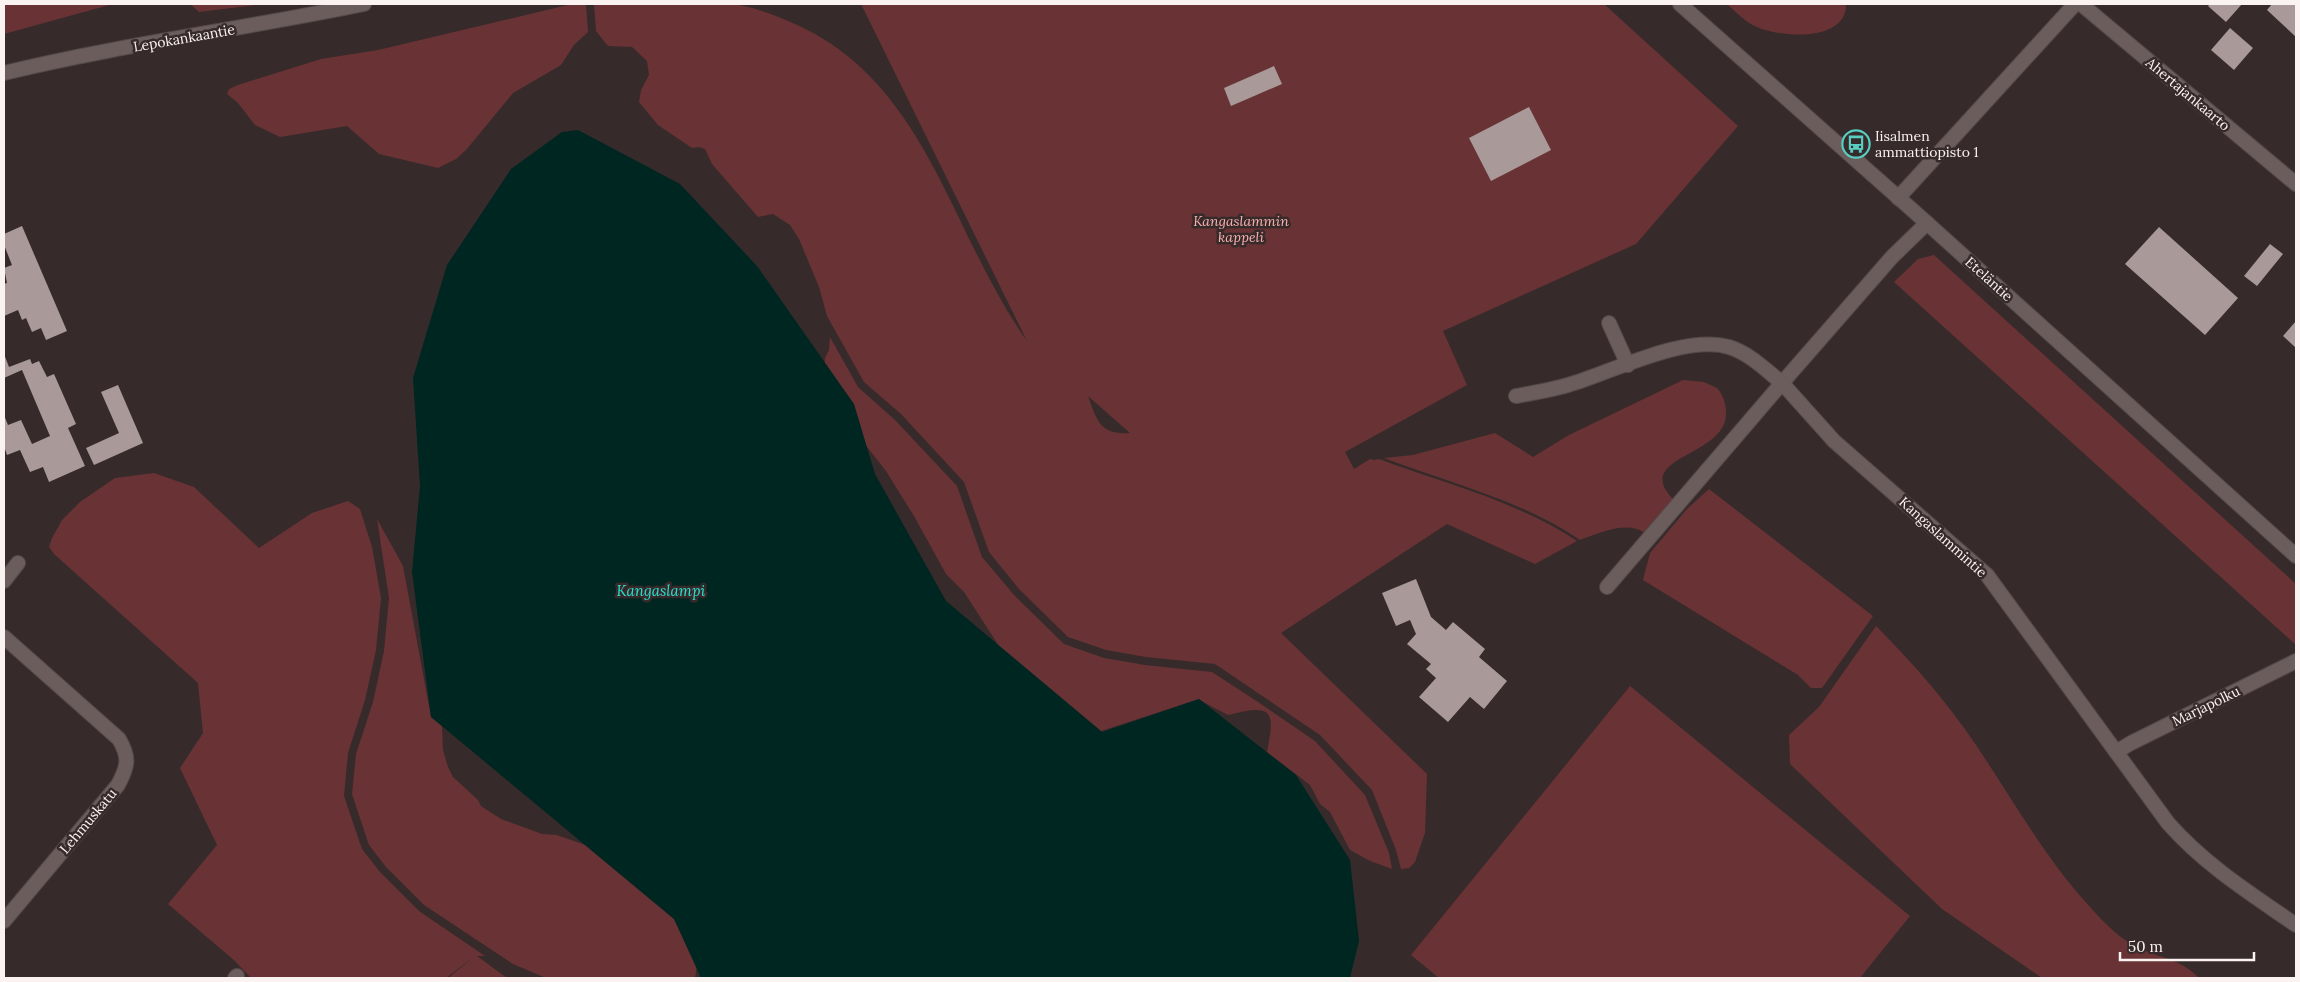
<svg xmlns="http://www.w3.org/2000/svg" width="2300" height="982" font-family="Lora,serif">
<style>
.green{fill:#693335;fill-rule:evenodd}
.water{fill:#002622}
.building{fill:#a99999}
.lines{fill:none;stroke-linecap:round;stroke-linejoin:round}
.minor-casing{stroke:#534949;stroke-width:16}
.tertiary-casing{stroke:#534949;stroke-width:16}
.minor{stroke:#6b5d5c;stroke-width:14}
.tertiary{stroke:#6b5d5c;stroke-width:14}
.labels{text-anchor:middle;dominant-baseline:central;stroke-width:5;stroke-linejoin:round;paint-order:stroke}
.street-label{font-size:14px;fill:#fbf2f2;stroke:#372a2a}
.poi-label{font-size:14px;fill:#fbf2f2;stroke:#372a2a;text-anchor:start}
.park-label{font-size:14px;font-style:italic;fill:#f8b1b0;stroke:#372a2a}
.water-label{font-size:15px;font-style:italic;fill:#29e1d1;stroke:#372a2a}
</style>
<rect width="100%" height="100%" fill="#372a2a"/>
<!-- green -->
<g class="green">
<path d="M4 4H113L4 34Z"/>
<path d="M190 4H263L199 12Z"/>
<path d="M572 4H586L588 32 574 45 561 65 513 93 466 150 456 159 438 168 379 154 347 126 280 137 255 125 238 103 227 94 229 89 238 85 321 59 378 50Z"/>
<path d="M594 4C626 4 657 4 689 4 703 4 719 2 734 4 753 7 771 14 788 21 927 78 948 230 1027 341L861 4H1604L1738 126 1636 244 1443 331 1467 385 1345 452 1354 469 1370 459 1374 460 1379 459C1444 483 1519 502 1577 541L1535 564 1447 524 1281 633 1427 774 1425 833 1415 862 1409 868 1401 869 1396 850 1372 790 1320 735 1215 664 1146 657 1106 650 1068 637 1019 589 989 552 964 482 901 414 864 382 827 316 819 287 799 239 790 225 773 214 758 217 712 164 705 149 699 147 692 148 658 125 639 102 641 90 649 75 647 61 632 47 608 46 596 31ZM1088 396 1130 433C1100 435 1097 421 1088 396Z"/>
<path d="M1727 4H1846C1847 44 1774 38 1751 24 1742 19 1734 10 1727 4Z"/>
<path d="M1934 255 2296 584V645L1894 282 1918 259Z"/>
<path d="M830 337 858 387 895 420 957 486 982 557 1014 595 1064 644 1104 658 1145 665 1212 672 1261 704 1315 741 1365 795 1389 853 1392 869 1370 861 1350 850 1330 812 1320 804 1310 785 1267 752C1275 711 1274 703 1228 715 1218 709 1209 706 1199 699L1101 731 999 646 964 592 946 574 914 516 886 471 822 390 825 358 829 350Z"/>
<path d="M1683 380 1704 382 1717 388C1723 394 1726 404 1726 413 1727 457 1630 456 1674 500L1645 533C1627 520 1599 533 1580 540 1521 500 1450 483 1384 458L1413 455 1495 433 1533 457 1569 435Z"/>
<path d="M154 473 194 487 259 548 312 513 348 501 360 509 372 547 381 598 376 650 365 700 348 753 344 796 362 849 380 872 419 911 485 956H477L507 978H448L474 957 446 978H251L235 961 168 904 217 845 180 768 203 733 198 683 54 554 49 547 52 538 62 520 80 502 115 478Z"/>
<path d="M1709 489 1873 616 1822 688H1811L1798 675 1643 580 1650 553 1687 509Z"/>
<path d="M377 519 403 566 431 717 442 726 443 750 448 767 453 777 478 800 481 806 501 819 542 834 557 835 585 845 674 919 697 966 695 978H546L513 964 424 905 386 867 369 845 352 794 356 754 373 702 384 651 389 598Z"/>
<path d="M1876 626C1913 663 1947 702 1976 745 2013 800 2045 858 2090 907 2104 923 2122 941 2143 950 2165 959 2181 960 2199 978H2042L1942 909 1790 764 1789 735 1819 707Z"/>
<path d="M1630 686 1910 916 1860 978H1439L1411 955Z"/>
</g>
<!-- water -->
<path class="water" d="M578 130 680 184 757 266 854 404 875 474 946 601 1102 732 1199 699 1296 775 1350 860 1359 941 1350 978H701L674 919 431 717 412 572 420 486 413 378 447 265 511 169 562 132Z"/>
<!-- building -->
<g class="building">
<path d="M2210 4H2242L2226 22 2208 6Z"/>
<path d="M2272 4H2296V37L2267 10Z"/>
<path d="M2230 28 2253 48 2234 70 2211 50Z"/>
<path d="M1274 66 1282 84 1231 106 1224 88Z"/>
<path d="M1529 107 1551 150 1491 181 1469 138Z"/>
<path d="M22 226 67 331 46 340 41 328 32 332 26 318 22 320 18 310 4 316V284L7 283 4 268 12 265 4 245V234Z"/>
<path d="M2159 227 2238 298 2205 335 2125 264Z"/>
<path d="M2270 244 2283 254 2257 286 2244 276Z"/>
<path d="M2296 321V348L2283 336Z"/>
<path d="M4 354 9 367 30 359 32 364 39 361 47 377 54 374 76 424 68 428 85 466 49 482 43 467 30 472 20 450 7 455 4 446V415L8 425 21 420 32 444 50 436 22 370 4 378Z"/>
<path d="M118 385 143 443 94 465 86 448 119 433 101 392Z"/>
<path d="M1416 579 1431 617 1446 630 1453 622 1485 649 1479 657 1507 681 1484 709 1470 697 1448 722 1419 697 1436 678 1426 669 1431 664 1407 644 1416 634 1410 620 1396 626 1382 593Z"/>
</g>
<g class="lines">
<!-- minor casing -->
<g class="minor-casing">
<g id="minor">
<path d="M2081 4 2296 184"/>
<path d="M4 73C123 44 244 29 364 4"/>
<path d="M1898 198 2075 4"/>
<path d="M1927 223 1892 257 1782 383 1834 441 1987 575 2168 823C2205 865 2251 894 2296 925"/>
<path d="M1609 323 1628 365"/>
<path d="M1516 396C1533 393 1551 390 1568 385 1613 372 1684 334 1729 347 1749 353 1766 370 1782 383L1607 587"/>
<path d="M4 581 18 563"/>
<path d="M4 637 119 739C130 758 128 766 118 785L4 921"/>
<path d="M2116 752 2131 743 2296 661"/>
<path d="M235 978 237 976"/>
</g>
</g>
<!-- tertiary casing -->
<g class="tertiary-casing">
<path id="tertiary" d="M1680 4 1927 223 2296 556"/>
</g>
<!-- minor -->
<use href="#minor" class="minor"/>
<!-- tertiary -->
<use href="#tertiary" class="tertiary"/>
</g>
<!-- icons -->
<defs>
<g id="bus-ring" transform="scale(1.4375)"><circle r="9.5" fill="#372a2a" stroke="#57cec1" stroke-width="1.5"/><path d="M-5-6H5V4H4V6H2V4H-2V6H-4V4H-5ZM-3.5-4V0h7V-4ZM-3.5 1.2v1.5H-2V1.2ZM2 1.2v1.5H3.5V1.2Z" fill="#57cec1"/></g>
</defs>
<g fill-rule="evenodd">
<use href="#bus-ring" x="1856" y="144"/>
</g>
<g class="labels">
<!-- street labels -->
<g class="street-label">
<text transform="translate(184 38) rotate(-10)">Lepokankaantie</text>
<text transform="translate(2188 94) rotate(40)">Ahertajankaarto</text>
<text transform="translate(1989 279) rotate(42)">Eteläntie</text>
<text transform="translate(1943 537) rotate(42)">Kangaslammintie</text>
<text transform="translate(2206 706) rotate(-26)">Marjapolku</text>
<text transform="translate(88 821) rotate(-50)">Lehmuskatu</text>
</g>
<!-- poi labels -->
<g class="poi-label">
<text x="1875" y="136">Iisalmen<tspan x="1875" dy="16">ammattiopisto 1</tspan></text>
</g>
<!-- park labels -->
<g class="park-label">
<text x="1241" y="221">Kangaslammin<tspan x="1241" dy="16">kappeli</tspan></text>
</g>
<!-- water labels -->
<g class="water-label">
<text x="661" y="590">Kangaslampi</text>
</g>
</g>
<!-- border -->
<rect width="2300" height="982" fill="none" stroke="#fbf2f2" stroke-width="10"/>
<!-- scale -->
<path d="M2120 952v8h134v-8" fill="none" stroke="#fbf2f2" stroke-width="2.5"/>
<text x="2128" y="952" font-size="15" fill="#fbf2f2" stroke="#372a2a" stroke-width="4" paint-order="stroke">50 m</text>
</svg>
